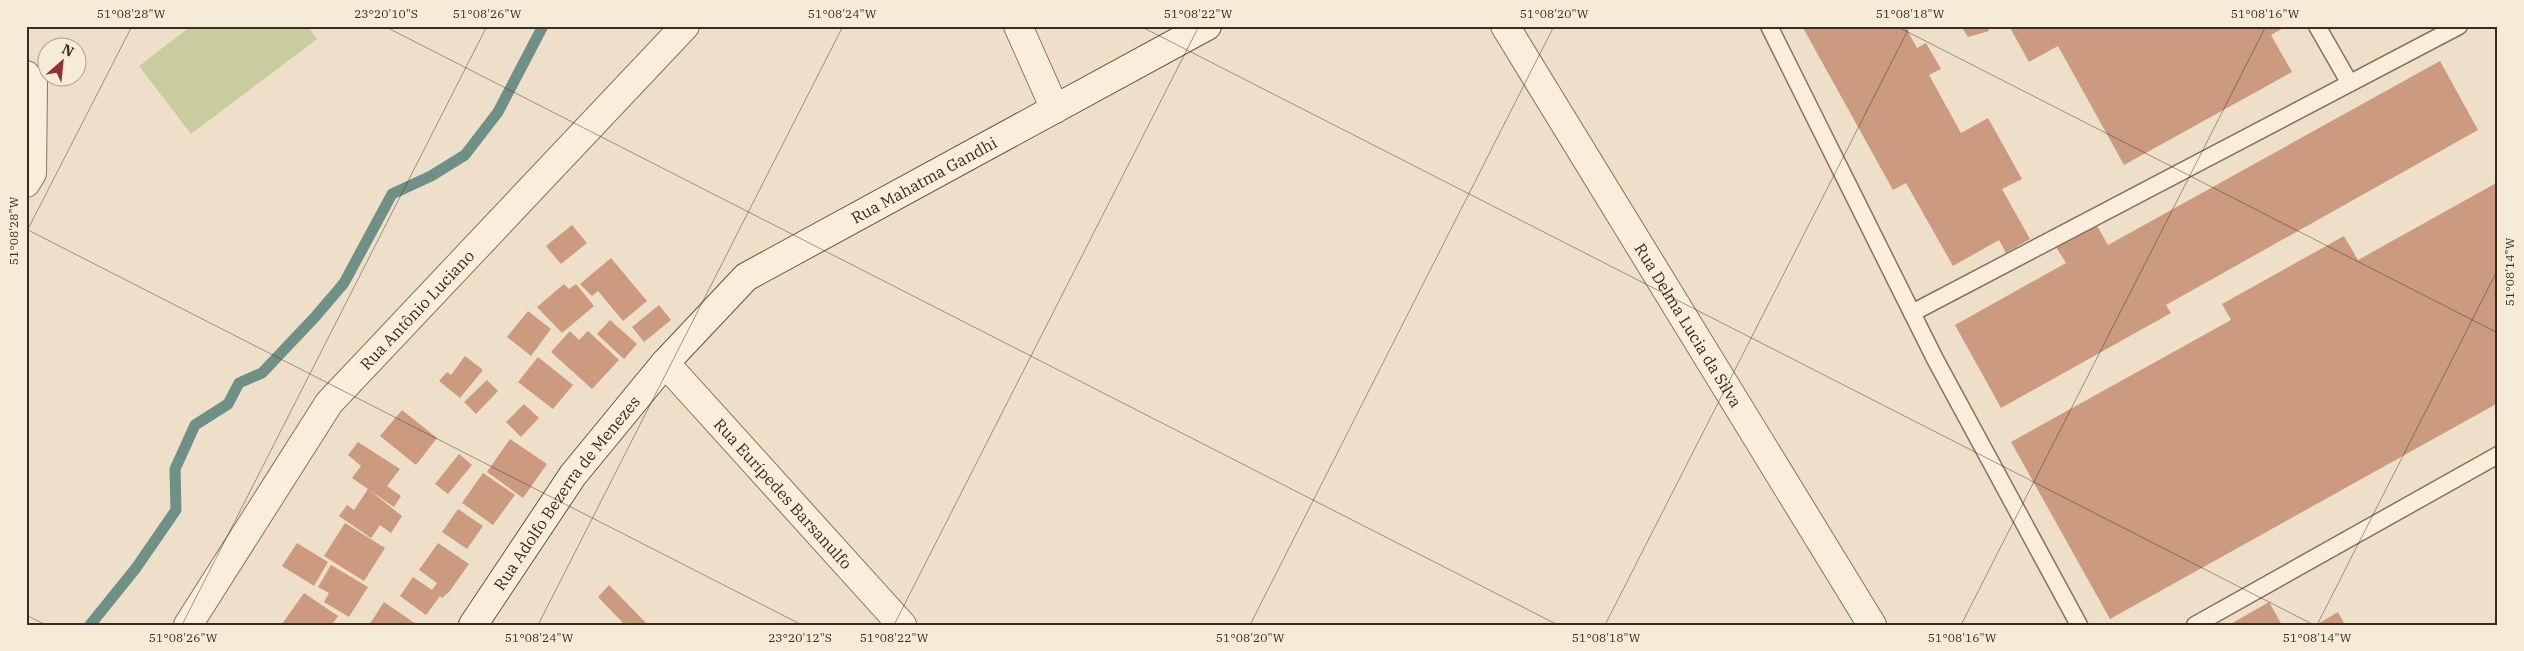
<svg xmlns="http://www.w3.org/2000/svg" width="2524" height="651" font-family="'IBM Plex Serif',serif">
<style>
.green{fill:#c9cc9c}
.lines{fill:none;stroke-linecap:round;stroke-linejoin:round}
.stream{stroke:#6f9086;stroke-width:11}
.building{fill:#cb9a7f}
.lane-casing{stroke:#8a725d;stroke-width:19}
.street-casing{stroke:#8a725d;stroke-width:30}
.secondary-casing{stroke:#6c5340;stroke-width:30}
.lane{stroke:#f8eedb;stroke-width:16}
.street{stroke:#f8eedb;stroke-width:28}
.secondary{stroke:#f8eedb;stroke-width:28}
.ticks{fill:none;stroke:#3a2b20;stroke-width:1;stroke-opacity:0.45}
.labels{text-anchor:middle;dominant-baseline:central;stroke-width:4;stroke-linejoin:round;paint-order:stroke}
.street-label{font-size:16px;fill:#3a2b20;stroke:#f5ebd7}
.neatline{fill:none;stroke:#3a2b20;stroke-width:2}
.ticks-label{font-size:12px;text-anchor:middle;fill:#3a2b20}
</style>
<rect width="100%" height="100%" fill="#eee0c8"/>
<!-- green -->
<path class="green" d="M191 26H307L317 39 191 134 139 66Z"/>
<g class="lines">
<!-- stream -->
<path class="stream" d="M90 625 136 568 176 510 175 469 195 425 228 404 239 383 262 373 315 317 344 283 392 194 431 176 465 155 498 112 543 26"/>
</g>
<!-- building -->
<g class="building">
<path d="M1802 26H1905L1917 48 1926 43 1941 69 1929 75 1961 133 1988 118 2022 179 2002 189 2030 239 2006 253 1999 240 1953 266 1906 183 1893 190Z"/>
<path d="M1961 26H1987L1989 31 1968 37Z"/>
<path d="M2009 26H2287L2271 35 2292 72 2124 165 2058 46 2029 62Z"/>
<path d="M2440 61 2478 130 2166 305 2171 313 2001 408 1955 325 2066 263 2054 244 2095 222 2108 245Z"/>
<path d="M2498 182V403L2110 619 2011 442 2231 320 2222 304 2344 236 2358 260Z"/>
<path d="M572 225 587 243 561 264 546 246Z"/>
<path d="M611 258 647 301 623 321 598 291 592 296 580 284Z"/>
<path d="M564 284 569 289 576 284 594 306 562 333 537 307Z"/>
<path d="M659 305 671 320 644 342 632 327Z"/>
<path d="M528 311 551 329 531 356 507 337Z"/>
<path d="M610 320 637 344 624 359 597 334Z"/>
<path d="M570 331 579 340 588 331 619 360 592 389 551 352Z"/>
<path d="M465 356 483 370 460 398 439 381 447 372 451 375Z"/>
<path d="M538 357 573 385 553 409 518 382Z"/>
<path d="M487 380 498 391 476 414 464 402Z"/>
<path d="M524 404 539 418 521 437 506 422Z"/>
<path d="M402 410 437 438 416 465 380 436Z"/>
<path d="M510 439 547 464 523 498 487 472Z"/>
<path d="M358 442 400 469 387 486 401 496 394 507 352 478 361 466 348 455Z"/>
<path d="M459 454 472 465 448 494 435 484Z"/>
<path d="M483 473 515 495 493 525 462 503Z"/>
<path d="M368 489 402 516 391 533 380 525 371 538 339 516 347 505 354 510Z"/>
<path d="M458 509 483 526 467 549 442 532Z"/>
<path d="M345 523 385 548 364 581 324 556Z"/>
<path d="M297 543 328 562 314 586 282 566Z"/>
<path d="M438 543 469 564 449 592 442 598 440 596 426 615 400 596 413 577 432 590 437 583 419 570Z"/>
<path d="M331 565 368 587 349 617 324 602 329 593 318 587Z"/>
<path d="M609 585 648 625H625L598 597Z"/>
<path d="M304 593 338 616 332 625 282 624Z"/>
<path d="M384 602 416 624 415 625H369Z"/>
<path d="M2269 602 2282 625H2229Z"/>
<path d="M2338 612 2345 625H2316Z"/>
</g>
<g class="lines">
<!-- lane casing -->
<g class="lane-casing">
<g id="lane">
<path d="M1769 26 1935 359 2079 625"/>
<path d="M2317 26 2349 82"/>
<path d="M1912 313 2459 26"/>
<path d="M2195 625 2498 455"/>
</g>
</g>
<!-- street casing -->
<g class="street-casing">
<g id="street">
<path d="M1018 26 1055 109"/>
<path id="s1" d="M1505 26 1872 625"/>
<path d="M26 75 33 83 32 173 26 183"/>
<path id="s2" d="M665 363 902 625"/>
<path id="s3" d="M188 625 329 403 685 26"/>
</g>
</g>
<!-- secondary casing -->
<g class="secondary-casing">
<g id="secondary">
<path id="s4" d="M473 625 573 475 665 363 746 277 1207 26"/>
</g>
</g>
<!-- lane -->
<use href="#lane" class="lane"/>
<!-- street -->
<use href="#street" class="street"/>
<!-- secondary -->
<use href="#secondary" class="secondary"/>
</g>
<!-- ticks -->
<path class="ticks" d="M384 26 1558 625M1140 26 2314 625M1896 26 2498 333M26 229 802 625M26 233 132 26M26 615 46 625M182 625 487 26M538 625 843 26M894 625 1199 26M1250 625 1554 26M1605 625 1910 26M1961 625 2266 26M2317 625 2498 269"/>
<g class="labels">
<!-- street labels -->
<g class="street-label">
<text stroke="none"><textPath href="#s4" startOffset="646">Rua Mahatma Gandhi</textPath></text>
<text stroke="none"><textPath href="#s3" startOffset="391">Rua Antônio Luciano</textPath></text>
<text stroke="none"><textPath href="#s1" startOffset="351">Rua Delma Lucia da Silva</textPath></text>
<text stroke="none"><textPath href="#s4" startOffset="162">Rua Adolfo Bezerra de Menezes</textPath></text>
<text stroke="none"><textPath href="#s2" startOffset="176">Rua Eurípedes Barsanulfo</textPath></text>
</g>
</g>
<!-- border -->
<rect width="2524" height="651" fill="none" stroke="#f5ebd7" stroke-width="55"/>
<!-- north arrow -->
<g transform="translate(62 62) rotate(27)"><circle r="24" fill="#f5ebd7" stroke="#aa9e8e"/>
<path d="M0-4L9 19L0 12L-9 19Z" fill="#972e36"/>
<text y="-8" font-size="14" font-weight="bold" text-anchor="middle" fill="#3a2b20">N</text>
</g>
<rect x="28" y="28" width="2468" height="596" class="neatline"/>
<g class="ticks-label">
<text x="131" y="18">51°08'28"W</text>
<text x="386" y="18">23°20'10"S</text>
<text x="487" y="18">51°08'26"W</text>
<text x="842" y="18">51°08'24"W</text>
<text x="1198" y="18">51°08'22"W</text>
<text x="1554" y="18">51°08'20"W</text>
<text x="1910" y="18">51°08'18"W</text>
<text x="2265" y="18">51°08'16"W</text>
<text transform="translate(14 231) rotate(-90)" y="4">51°08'28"W</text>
<text transform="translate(2510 272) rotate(-90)" y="4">51°08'14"W</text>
<text x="183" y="642">51°08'26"W</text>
<text x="539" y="642">51°08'24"W</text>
<text x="800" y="642">23°20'12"S</text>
<text x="894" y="642">51°08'22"W</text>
<text x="1250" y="642">51°08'20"W</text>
<text x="1606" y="642">51°08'18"W</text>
<text x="1962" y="642">51°08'16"W</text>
<text x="2317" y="642">51°08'14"W</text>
</g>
</svg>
